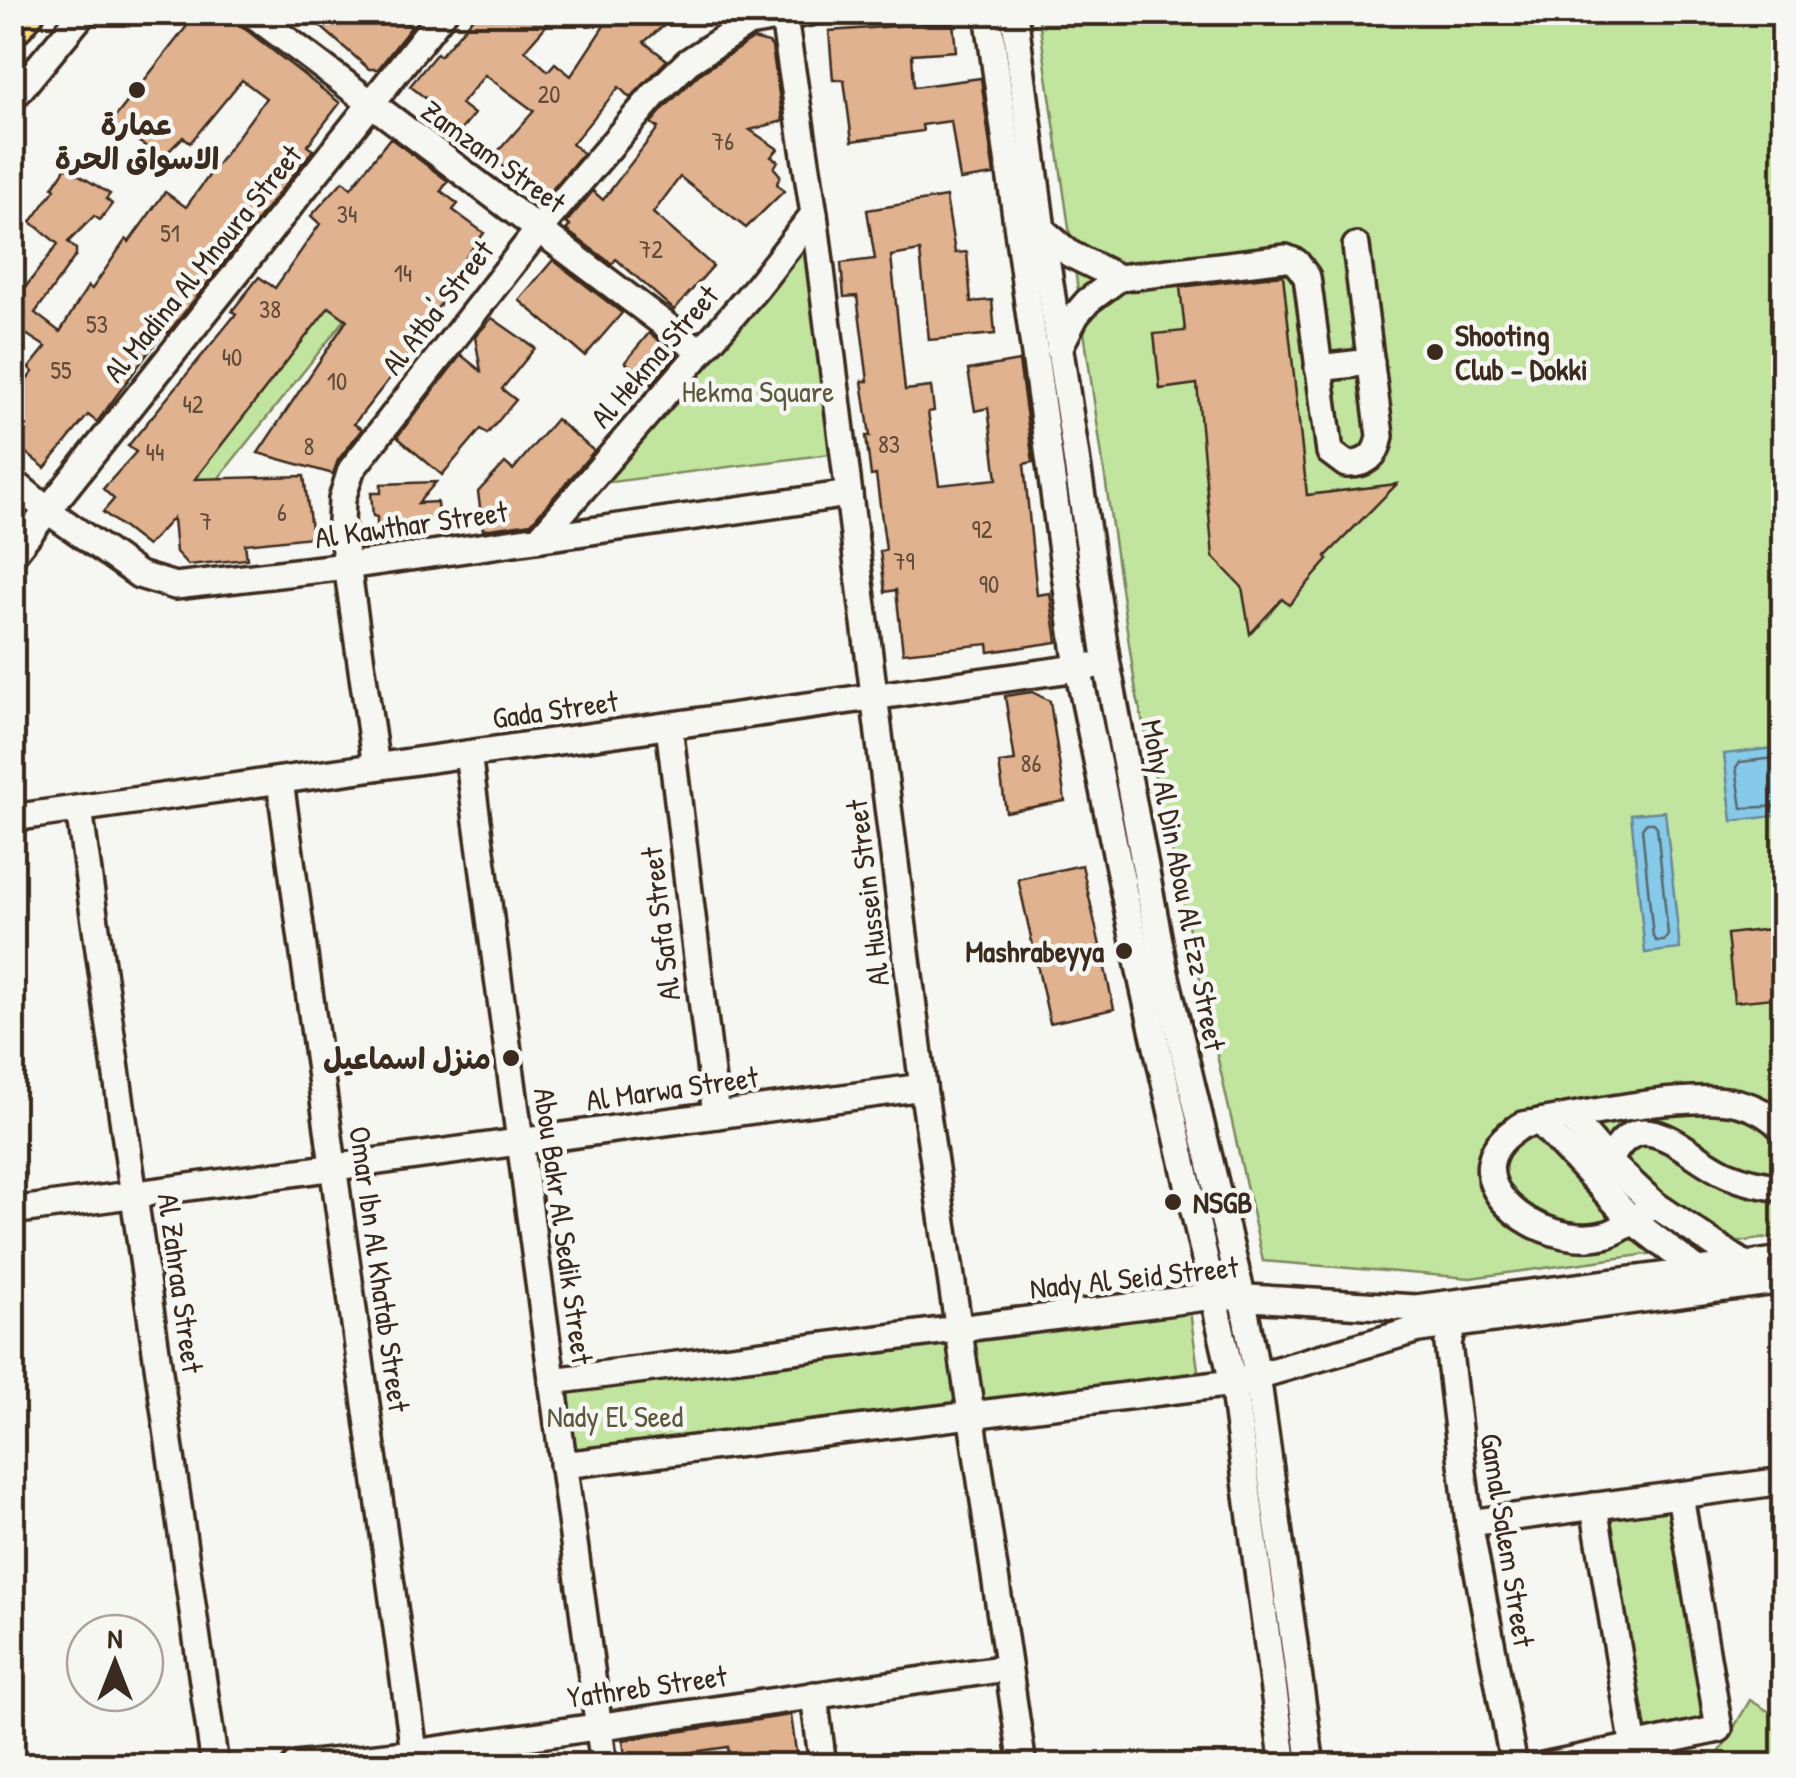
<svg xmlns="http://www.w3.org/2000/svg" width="1796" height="1778" font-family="'Patrick Hand','Playpen Sans Arabic',sans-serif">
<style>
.green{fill:#c1e59f;stroke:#7e885e;stroke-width:2.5}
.water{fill:#87c9e8;stroke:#698997;stroke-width:2.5}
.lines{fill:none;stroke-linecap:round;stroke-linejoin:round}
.shore{stroke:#596a6f;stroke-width:2.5}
.building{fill:#e0b290;stroke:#3b2a1e;stroke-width:2.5}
.minor-casing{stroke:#3b2a1e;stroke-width:32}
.highway-casing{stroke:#3b2a1e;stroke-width:42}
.minor{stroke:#f6f6f2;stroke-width:25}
.highway{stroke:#fedf80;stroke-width:35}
.poi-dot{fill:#3b2a1e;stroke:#f6f6f2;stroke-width:4}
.labels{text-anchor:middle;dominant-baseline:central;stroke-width:9;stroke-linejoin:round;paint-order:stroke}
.number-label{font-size:25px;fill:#644c3a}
.poi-label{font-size:30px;font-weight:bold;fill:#3b2a1e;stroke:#f6f6f2;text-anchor:start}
.street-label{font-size:30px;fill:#3b2a1e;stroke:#f6f6f2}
.park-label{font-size:30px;fill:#5c593e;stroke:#f6f6f2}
</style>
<rect width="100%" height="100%" fill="#f6f6f2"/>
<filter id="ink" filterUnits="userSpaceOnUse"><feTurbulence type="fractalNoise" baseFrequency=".01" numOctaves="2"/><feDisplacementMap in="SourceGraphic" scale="20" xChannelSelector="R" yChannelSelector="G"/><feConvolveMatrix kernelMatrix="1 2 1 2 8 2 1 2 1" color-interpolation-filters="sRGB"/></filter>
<g filter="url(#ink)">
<!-- green -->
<g class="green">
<path d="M1038 13H1783V1236L1470 1278 1263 1261 1136 692Z"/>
<path d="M402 199 425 219 194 509 175 492Z"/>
<path d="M804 207 838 453 588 485Z"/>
<path d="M1190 1311 1199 1377 982 1407 973 1341Z"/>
<path d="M951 1342 959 1412 576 1456 568 1385Z"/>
<path d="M1674 1508 1708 1716 1640 1732 1606 1519Z"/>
<path d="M1750 1700 1783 1720V1765H1722L1715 1760Z"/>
</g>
<!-- water -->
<g class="water">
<path d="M1783 747V815L1732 821 1724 754Z"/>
<path d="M1665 811 1680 949 1645 953 1631 814Z"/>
</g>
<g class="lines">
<!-- shore -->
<g class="shore">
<path d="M1784 757 1740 762 1736 767 1742 808 1784 806"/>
<path d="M1647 823H1654L1657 827 1668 935 1664 941H1656L1653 937 1642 828Z"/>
</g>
</g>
<!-- building -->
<g class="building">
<path d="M198 12H232L240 25 340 103 307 146 313 150 168 333 165 330 97 422 88 415 45 468 12 442V397L33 372 29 368 46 347 12 325V305L58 244 31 222 55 189 53 187 66 167 110 194 106 199 112 204 100 220 94 216 68 242 76 249V255L35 313 60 332 88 286 92 289 126 239 129 242 165 192 186 207 266 98 242 80 190 143 183 137 163 157 110 124Z"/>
<path d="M328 12H391L411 27 378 69H369L319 25Z"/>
<path d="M478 12H558L525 50 548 71 555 63 571 76 613 12H680L644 42 667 60 630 98 619 87 572 144 583 153 544 199 492 158 534 111 485 75 461 104 474 114 451 142 422 119 434 105 410 86 437 53 440 56Z"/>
<path d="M953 22 956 51 912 54 914 87 981 78 994 175 960 180 951 121 922 125 923 131 852 141 844 80H833L829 31Z"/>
<path d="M753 39 769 43 772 47 783 121 750 130 778 149 771 157 778 161 774 168 780 175 777 184 784 191 746 228 680 177 653 213 713 266 674 310 616 259 612 264 566 230 570 226 566 223 593 191 603 200 658 128 651 123 666 106 698 75Z"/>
<path d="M390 138 448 181 441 191 458 204 453 210 484 233 450 278 457 284 417 333 422 337 354 424 362 429 338 460 333 474 258 453 347 320 329 307 195 479 304 476 312 537 245 544 247 559 188 565 176 552 173 518 147 546 103 512 114 499 103 489 136 452 128 446 236 314 232 311 259 277 275 288 320 224 311 216 343 181 351 188Z"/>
<path d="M946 197 955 253 967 252 971 302 992 300 995 334 929 340 920 251 891 256 905 390 931 387 934 411 928 412 939 485 997 479 988 408 975 411 968 370 1019 361 1033 462 1024 464 1037 595 1050 593 1057 642 989 652 988 644 903 653 896 590 885 592 880 551 886 550 876 475 871 476 866 436H870L862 381H868L857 296 844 297 841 263 875 259 867 210Z"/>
<path d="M553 260 622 313 585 356 519 300Z"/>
<path d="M1283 275 1307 495 1397 484 1326 556 1328 560 1289 605 1282 599 1250 634 1242 587 1213 557 1197 384 1160 389 1154 334 1185 331 1180 287Z"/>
<path d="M492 318 535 348 502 389 516 400 487 434 481 429 442 475 397 437 461 355 481 371 475 337Z"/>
<path d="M649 333 677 354 652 384 625 362Z"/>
<path d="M556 419 594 451 531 523 483 530 478 492 505 463 513 470Z"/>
<path d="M436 482 418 503 437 502 438 520 424 521V524L377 526V517L373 516 371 493H381V484Z"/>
<path d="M1032 692 1050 701 1065 801 1006 812 999 763 1015 761 1005 696Z"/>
<path d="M1082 865 1114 1009 1050 1023 1018 879Z"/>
<path d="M1779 928 1784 997 1734 1002 1727 934Z"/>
<path d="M791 1715 797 1759 730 1766 728 1747 685 1753 687 1766H626L623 1740Z"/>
</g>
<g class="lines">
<!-- minor casing -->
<g class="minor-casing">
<g id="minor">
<path d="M250 12 700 351"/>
<path d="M783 12 814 214 923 1087 1023 1766"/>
<path d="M988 12 1078 668 1143 985 1233 1383 1284 1766"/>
<path d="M1014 12 1042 230 1107 664 1165 973 1242 1296 1257 1375 1311 1766"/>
<path d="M12 99 84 12"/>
<path d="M1042 230 1070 254 1119 278"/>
<path d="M1059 348 1076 315 1088 301 1119 278 1286 258 1296 262 1307 277 1330 452 1346 464C1366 465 1377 456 1380 436L1356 246"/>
<path d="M1318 368 1371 362"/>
<path d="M12 481 47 510 139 575 175 586 347 566 849 494"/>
<path d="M540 538 757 287 814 214"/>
<path d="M12 555 444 12"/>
<path d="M669 726 716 1115"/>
<path d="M468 754 604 1766"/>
<path d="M376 767 341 523 342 499 351 470 539 229 654 95 688 62 748 23 810 12"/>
<path d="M280 781 416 1766"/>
<path d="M79 809 215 1766"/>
<path d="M12 818 1092 666"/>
<path d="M1570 1117 1609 1162 1654 1204 1745 1265"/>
<path d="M1540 1122 1633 1221 1699 1272"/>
<path d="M1609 1162C1641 1095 1688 1159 1729 1175 1746 1182 1765 1186 1784 1188"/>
<path d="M1654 1204C1640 1215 1625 1228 1608 1234 1538 1254 1438 1172 1523 1125 1576 1116 1688 1091 1738 1103 1755 1107 1772 1117 1784 1130"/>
<path d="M12 1211 923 1087"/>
<path d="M1453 1324 1448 1344 1469 1523 1514 1766"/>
<path d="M552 1381 1214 1296 1416 1308 1784 1260"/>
<path d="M563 1465 1233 1383 1419 1329 1784 1280"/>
<path d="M1594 1506 1634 1748"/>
<path d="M1469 1523 1784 1481"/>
<path d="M814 1695 823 1766"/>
<path d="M295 1766 414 1753 1007 1668"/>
<path d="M1543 1766 1719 1729 1680 1495"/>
</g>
</g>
<!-- highway casing -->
<g class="highway-casing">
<path id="highway" d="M12 28 26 12"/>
</g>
<!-- minor -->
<use href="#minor" class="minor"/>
<!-- highway -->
<use href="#highway" class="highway"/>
</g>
</g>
<!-- markers -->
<g class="poi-dot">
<circle cx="137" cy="90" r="10"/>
<circle cx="1435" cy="352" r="10"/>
<circle cx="1124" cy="951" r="10"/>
<circle cx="511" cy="1058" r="10"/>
<circle cx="1173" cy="1202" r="10"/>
</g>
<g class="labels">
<!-- number labels -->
<g class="number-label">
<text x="549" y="94">20</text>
<text x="723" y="141">76</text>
<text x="347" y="214">34</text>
<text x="170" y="233">51</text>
<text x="651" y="249">72</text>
<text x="403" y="273">14</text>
<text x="270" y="309">38</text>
<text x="97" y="324">53</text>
<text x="232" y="357">40</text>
<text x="61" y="370">55</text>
<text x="337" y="381">10</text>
<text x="193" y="404">42</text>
<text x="889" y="444">83</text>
<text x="309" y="446">8</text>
<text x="155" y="452">44</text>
<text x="282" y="512">6</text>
<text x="206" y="521">7</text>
<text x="982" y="529">92</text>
<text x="904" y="561">79</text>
<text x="989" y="584">90</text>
<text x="1031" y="763">86</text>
</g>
<!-- poi labels -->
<g class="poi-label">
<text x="137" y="124" text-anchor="middle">عمارة<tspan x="137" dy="34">الاسواق الحرة</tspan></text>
<text x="1455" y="335">Shooting<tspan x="1455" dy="34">Club - Dokki</tspan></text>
<text x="1104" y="951" text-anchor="end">Mashrabeyya</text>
<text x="491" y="1058" text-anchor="end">منزل اسماعيل</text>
<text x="1193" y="1202">NSGB</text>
</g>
<!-- street labels -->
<g class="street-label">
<text transform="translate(494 156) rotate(36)">Zamzam Street</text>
<text transform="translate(202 263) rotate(-51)">Al Madina Al Mnoura Street</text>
<text transform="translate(437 307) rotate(-52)">Al Atba' Street</text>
<text transform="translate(654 356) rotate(-49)">Al Hekma Street</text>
<text transform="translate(411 524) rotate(-8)">Al Kawthar Street</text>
<text transform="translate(555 709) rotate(-8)">Gada Street</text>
<text transform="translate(1184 885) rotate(79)">Mohy Al Din Abou Al Ezz Street</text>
<text transform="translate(867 893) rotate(-97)">Al Hussein Street</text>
<text transform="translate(660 924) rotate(-97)">Al Safa Street</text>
<text transform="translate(672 1088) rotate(-8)">Al Marwa Street</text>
<text transform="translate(564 1226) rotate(82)">Abou Bakr Al Sedik Street</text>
<text transform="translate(380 1269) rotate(82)">Omar Ibn Al Khatab Street</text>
<text transform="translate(1134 1277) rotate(-6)">Nady Al Seid Street</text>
<text transform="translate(181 1283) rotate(82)">Al Zahraa Street</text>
<text transform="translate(1508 1540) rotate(81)">Gamal Salem Street</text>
<text transform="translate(647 1686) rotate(-8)">Yathreb Street</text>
</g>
<!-- park labels -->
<g class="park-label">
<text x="758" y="391">Hekma Square</text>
<text x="615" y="1416">Nady El Seed</text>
</g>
</g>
<!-- margin -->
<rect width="1796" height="1778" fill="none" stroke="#f6f6f2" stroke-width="50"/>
<rect x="25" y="25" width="1746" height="1728" fill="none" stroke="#3b2a1e" stroke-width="4" filter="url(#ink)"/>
<!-- north arrow -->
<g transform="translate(115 1663)"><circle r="48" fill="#f6f6f2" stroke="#aba49d" stroke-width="2.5"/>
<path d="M0-8L18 38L0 25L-18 38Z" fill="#3b2a1e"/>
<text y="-15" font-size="28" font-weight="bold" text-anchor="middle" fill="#3b2a1e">N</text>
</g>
</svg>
